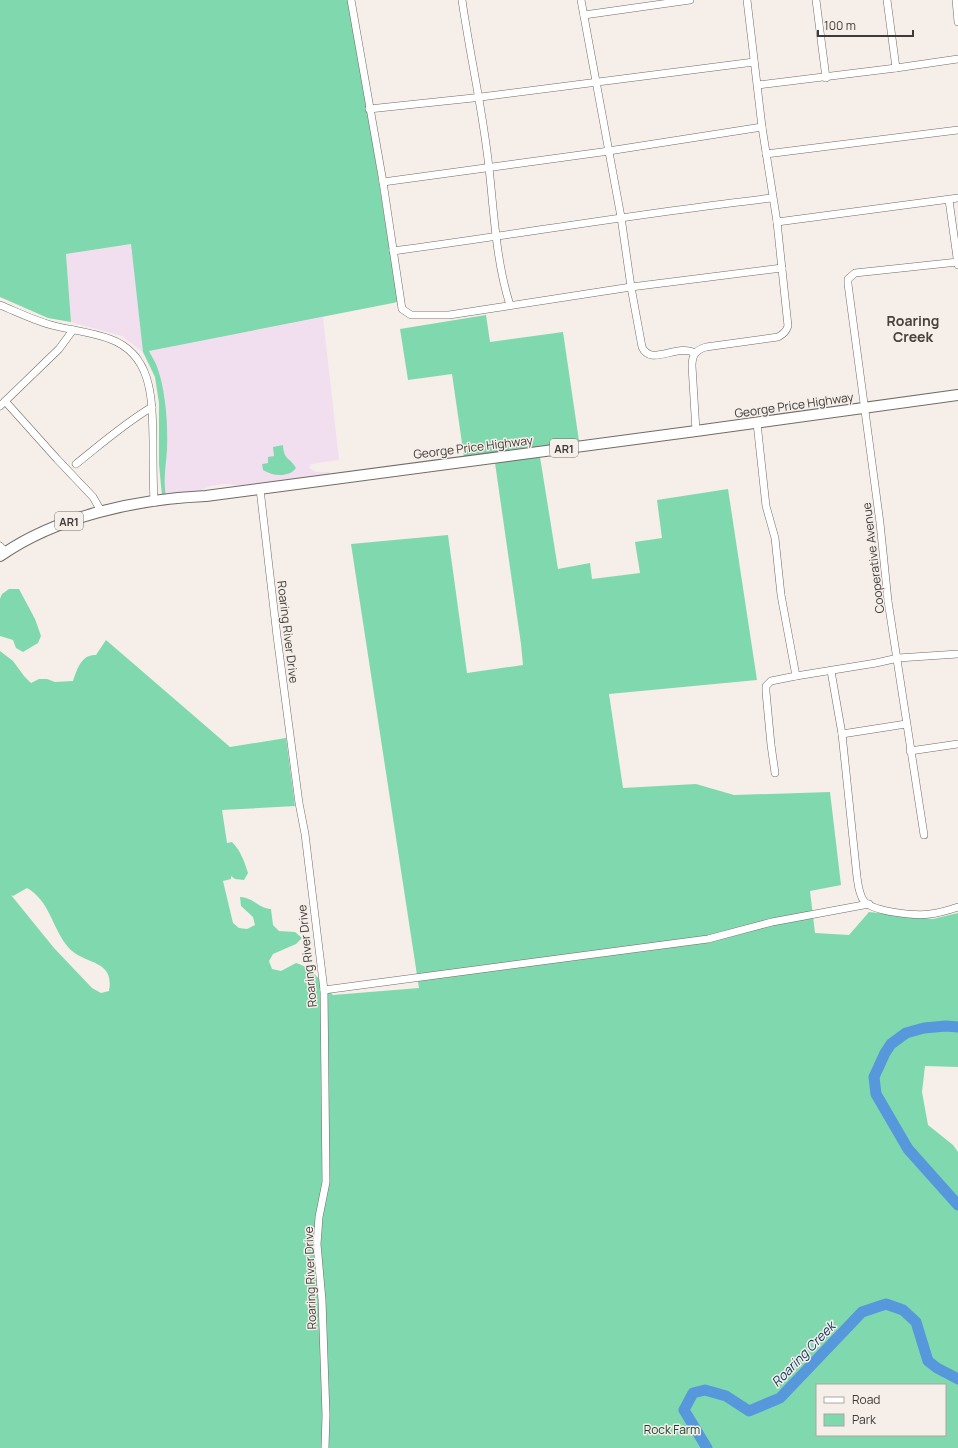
<svg xmlns="http://www.w3.org/2000/svg" width="958" height="1448" font-family="Manrope,sans-serif">
<style>
.commercial{fill:#f1dff0;fill-rule:evenodd}
.green{fill:#80d8ae;fill-rule:evenodd}
.lines{fill:none;stroke-linecap:round;stroke-linejoin:round}
.river{stroke:#5797db;stroke-width:11}
.minor-casing{stroke:#716b65;stroke-width:8}
.highway-casing{stroke:#716b65;stroke-width:12}
.minor{stroke:#fff;stroke-width:7}
.highway{stroke:#fff;stroke-width:10}
.labels{text-anchor:middle;dominant-baseline:central;stroke-width:3;stroke-linejoin:round;paint-order:stroke}
.shield{fill:#f6eee8;stroke:#74706d;stroke-width:1}
.shield-label{font-size:11px;font-weight:bold;fill:#3d3a38}
.street-label{font-size:12px;fill:#3d3a38;stroke:#f6eee8}
.park-label{font-size:12px;fill:#164330;stroke:#f6eee8}
.water-label{font-size:13px;font-style:italic;fill:#093a65;stroke:#f6eee8}
.quarter-label{font-size:14px;font-weight:bold;fill:#48423c;stroke:#f6eee8}
</style>
<rect width="100%" height="100%" fill="#f6eee8"/>
<!-- commercial -->
<g class="commercial">
<path d="M131 244 143 352 122 336 71 322 66 254Z"/>
<path d="M323 317 339 460 311 464 309 468 316 472H329V475L243 486 225 484 210 486 198 492 166 496 164 484 167 449 165 398 149 351ZM283 445 284 453 286 458 282 475 267 473 262 464 268 463Z"/>
</g>
<!-- green -->
<g class="green">
<path d="M0 0H350L398 302 149 351C151 355 154 360 156 364 166 389 168 424 167 450 166 466 163 480 166 496H162L159 464V403L155 377 143 352 131 244 66 254 71 322 48 318 0 297Z"/>
<path d="M486 315 490 342 563 332 579 441 464 457 452 374 408 380 400 329Z"/>
<path d="M283 445C284 461 290 457 296 468 289 478 272 476 263 470L262 464 268 463V457L274 456 273 447Z"/>
<path d="M540 457 558 569 590 563 592 579 640 573 635 542 662 538 657 500 728 489 757 680 609 694 623 788 696 784 734 795 830 792 841 885 810 891 815 933 849 935 869 912 933 919 958 913V1067L925 1066 922 1092 928 1125 953 1145 958 1152V1448H0V651L13 661 24 676 31 683 39 679H47L55 682 73 681C77 670 81 654 96 655L106 640 230 747 286 738 295 806 222 810 227 843 232 842C241 851 244 861 248 873L244 880 235 879 231 876V879L223 881 233 923 239 928 247 929 255 925 253 917 241 906 240 897C255 898 257 908 271 909L273 925 279 931 295 932 302 938 296 944 273 954 269 961 272 969 281 971 296 963C313 968 322 983 333 995L419 988 351 544 448 535 467 673 523 665 521 644 495 463ZM27 888C50 901 52 928 68 947 84 966 115 958 109 991L101 993 92 988 54 948 11 895 13 896ZM817 1385H945V1435H817Z"/>
<path d="M9 589H19L35 619 41 636 38 643 23 652 16 648 13 640 0 636V599L2 594Z"/>
</g>
<g class="lines">
<!-- river -->
<g class="river">
<path d="M958 1027 946 1026 924 1028 906 1033 891 1044 885 1053 874 1077 876 1094 908 1149 958 1205"/>
<path d="M707 1448 684 1410 693 1393 705 1390 726 1396 749 1411 780 1398 862 1312 886 1304 903 1310 916 1322 928 1361 937 1368 958 1379"/>
</g>
<!-- minor casing -->
<g class="minor-casing">
<g id="minor">
<path d="M351 0 383 182 402 309 411 315H449L631 287 782 268"/>
<path d="M462 0C470 56 483 111 489 168 494 212 496 262 510 305"/>
<path d="M581 0 621 217 631 287 642 347C651 367 677 343 695 353"/>
<path d="M816 0 826 78"/>
<path d="M887 0 896 68"/>
<path d="M956 0 958 22"/>
<path d="M584 15 690 0"/>
<path d="M758 85 896 68 958 59"/>
<path d="M369 109 473 98 754 62"/>
<path d="M766 154 958 130"/>
<path d="M383 182 602 152 762 127"/>
<path d="M949 200 958 265"/>
<path d="M777 222 958 198"/>
<path d="M393 251C520 234 646 212 772 198"/>
<path d="M0 305C17 312 33 320 51 325 70 330 91 332 110 339 154 355 152 402 153 441 153 461 153 481 154 502"/>
<path d="M5 401 57 459 93 497 101 511"/>
<path d="M0 406 59 349 73 330"/>
<path d="M757 423 766 506 775 538 781 595 796 676"/>
<path d="M696 431 692 366C692 356 695 350 706 347L778 337C783 334 786 332 788 326L777 222 762 127 747 0"/>
<path d="M76 464C101 444 125 423 152 407"/>
<path d="M260 489 277 636 299 803 305 834 324 990 326 1182 319 1217 317 1244 322 1300 326 1415 325 1448"/>
<path d="M0 546 6 552"/>
<path d="M831 671 842 734 857 877C858 884 859 895 864 901 873 912 916 916 930 914 940 913 949 910 958 907"/>
<path d="M842 734 906 724"/>
<path d="M910 751 958 744"/>
<path d="M775 773 771 745 766 692V686L771 681 796 676 876 663 898 658 958 654"/>
<path d="M924 835 888 601 880 523 848 284V279L855 273 958 262"/>
<path d="M324 990 708 939 772 922 869 904"/>
</g>
</g>
<!-- highway casing -->
<g class="highway-casing">
<path id="highway" d="M0 556C57 516 137 499 206 496L696 431 958 395"/>
</g>
<!-- minor -->
<use href="#minor" class="minor"/>
<!-- highway -->
<use href="#highway" class="highway"/>
</g>
<g class="labels">
<!-- shield labels -->
<g class="shield">
<rect x="550" y="439" width="28" height="18" rx="3"/>
<rect x="55" y="512" width="28" height="18" rx="3"/>
</g>
<g class="shield-label">
<text x="564" y="448">AR1</text>
<text x="69" y="521">AR1</text>
</g>
<!-- street labels -->
<g class="street-label">
<text transform="translate(794 405) rotate(-8)">George Price Highway</text>
<text transform="translate(473 447) rotate(-7)">George Price Highway</text>
<text transform="translate(873 558) rotate(-97)">Cooperative Avenue</text>
<text transform="translate(288 632) rotate(83)">Roaring River Drive</text>
<text transform="translate(307 956) rotate(-96)">Roaring River Drive</text>
<text transform="translate(310 1278) rotate(-92)">Roaring River Drive</text>
</g>
<!-- park labels -->
<g class="park-label">
<text x="672" y="1429">Rock Farm</text>
</g>
<!-- water labels -->
<g class="water-label">
<text transform="translate(803 1354) rotate(-46)">Roaring Creek</text>
</g>
<!-- quarter labels -->
<g class="quarter-label">
<text x="913" y="320">Roaring<tspan x="913" dy="16">Creek</tspan></text>
</g>
</g>
<!-- legend -->
<rect x="816" y="1384" width="130" height="52" fill="#f6eee8" stroke="#aca6a2"/>
<rect x="824" y="1397" width="20" height="6" fill="#ffffff" stroke="#aca6a2"/>
<text x="852" y="1404" font-size="12" fill="#3d3a38">Road</text>
<rect x="824" y="1414" width="20" height="12" fill="#80d8ae" stroke="#aca6a2"/>
<text x="852" y="1424" font-size="12" fill="#3d3a38">Park</text>
<!-- scale -->
<path d="M818 30v6h95v-6" fill="none" stroke="#3d3a38" stroke-width="2"/>
<text x="824" y="30" font-size="12" fill="#3d3a38" stroke="#f6eee8" stroke-width="3" paint-order="stroke">100 m</text>
</svg>
